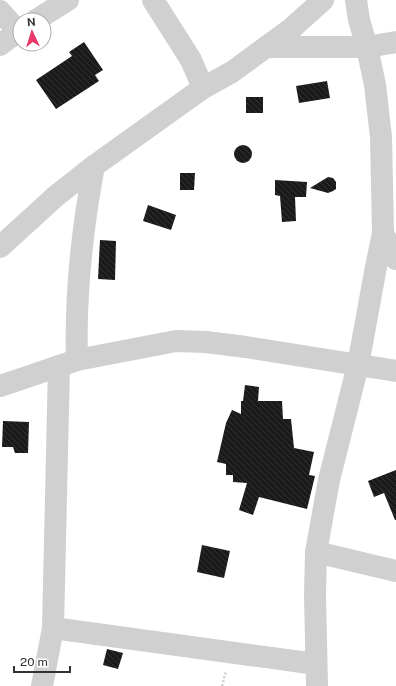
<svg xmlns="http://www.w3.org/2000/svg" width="396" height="686" font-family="'Public Sans',sans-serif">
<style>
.building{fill:url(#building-back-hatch)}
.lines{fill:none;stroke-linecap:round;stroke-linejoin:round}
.path{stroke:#cdcdcd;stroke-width:2.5;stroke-dasharray:2 2;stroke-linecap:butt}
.minor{stroke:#d0d0d0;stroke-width:22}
</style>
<defs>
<pattern id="building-back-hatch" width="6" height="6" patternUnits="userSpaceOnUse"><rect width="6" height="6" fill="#1a1a1a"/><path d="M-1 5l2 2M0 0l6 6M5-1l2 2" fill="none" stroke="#333"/></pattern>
</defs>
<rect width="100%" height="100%" fill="#fff"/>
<!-- building -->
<g class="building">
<path d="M84 42 103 70 95 75 99 81 56 109 36 80 72 56 69 52Z"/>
<path d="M327 81 330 98 299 103 296 86Z"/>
<rect x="246" y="97" width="17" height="16"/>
<circle cx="243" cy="154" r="9"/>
<path d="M180 173H195L194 190H180Z"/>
<path d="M328 177 333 178 336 182V189L333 191 328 193 310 188Z"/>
<path d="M275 180 307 182 306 197H295L296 221 282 222 280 196 275 195Z"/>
<path d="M148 205 176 215 171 230 143 221Z"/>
<path d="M100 240 116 241 115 280 98 279Z"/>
<path d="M245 385 259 387 258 401H282L283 419H291L294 448 314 452 309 475 315 476 307 509 259 497 253 515 239 510 247 483 233 482V475H226V464L217 462 226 423 232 410 241 414V401H243Z"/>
<path d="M3 421 29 422 28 453H15L13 447H2Z"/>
<path d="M396 470V520H395L384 493 374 497 368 481Z"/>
<path d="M202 545 230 551 224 578 197 572Z"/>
<path d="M107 649 123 653 118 669 103 665Z"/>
</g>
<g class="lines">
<!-- path -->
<path class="path" d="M222 686 226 671"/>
<!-- minor -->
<g class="minor">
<path d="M153 0 191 60 203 88"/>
<path d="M0 11 18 31"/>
<path d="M36 20 68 0"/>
<path d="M0 45 20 30"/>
<path d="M266 47H367L396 42"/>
<path d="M383 233 396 259"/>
<path d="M0 247 56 196 94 166 203 88 232 72 292 28 323 0"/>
<path d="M77 360C75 295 82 230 94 166"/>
<path d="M0 386 77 360 176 341 206 342 246 347 396 371"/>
<path d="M316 552 396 571"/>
<path d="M53 628 316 664"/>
<path d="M42 686 53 628 59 366"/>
<path d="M317 686 315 595 316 552 329 480 358 365 376 267 383 233 381 137 375 85 367 47 359 20 356 0"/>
</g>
</g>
<!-- north arrow -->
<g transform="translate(32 32) rotate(356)"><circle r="19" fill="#ffffff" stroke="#adadad"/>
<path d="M0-3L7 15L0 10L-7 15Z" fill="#e43a65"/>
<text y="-6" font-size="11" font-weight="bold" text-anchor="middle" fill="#333333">N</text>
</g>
<!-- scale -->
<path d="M14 666v6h56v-6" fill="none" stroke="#333333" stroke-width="2"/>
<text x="20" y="666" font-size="12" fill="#333333" stroke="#ffffff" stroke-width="3" paint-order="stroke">20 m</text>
</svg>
